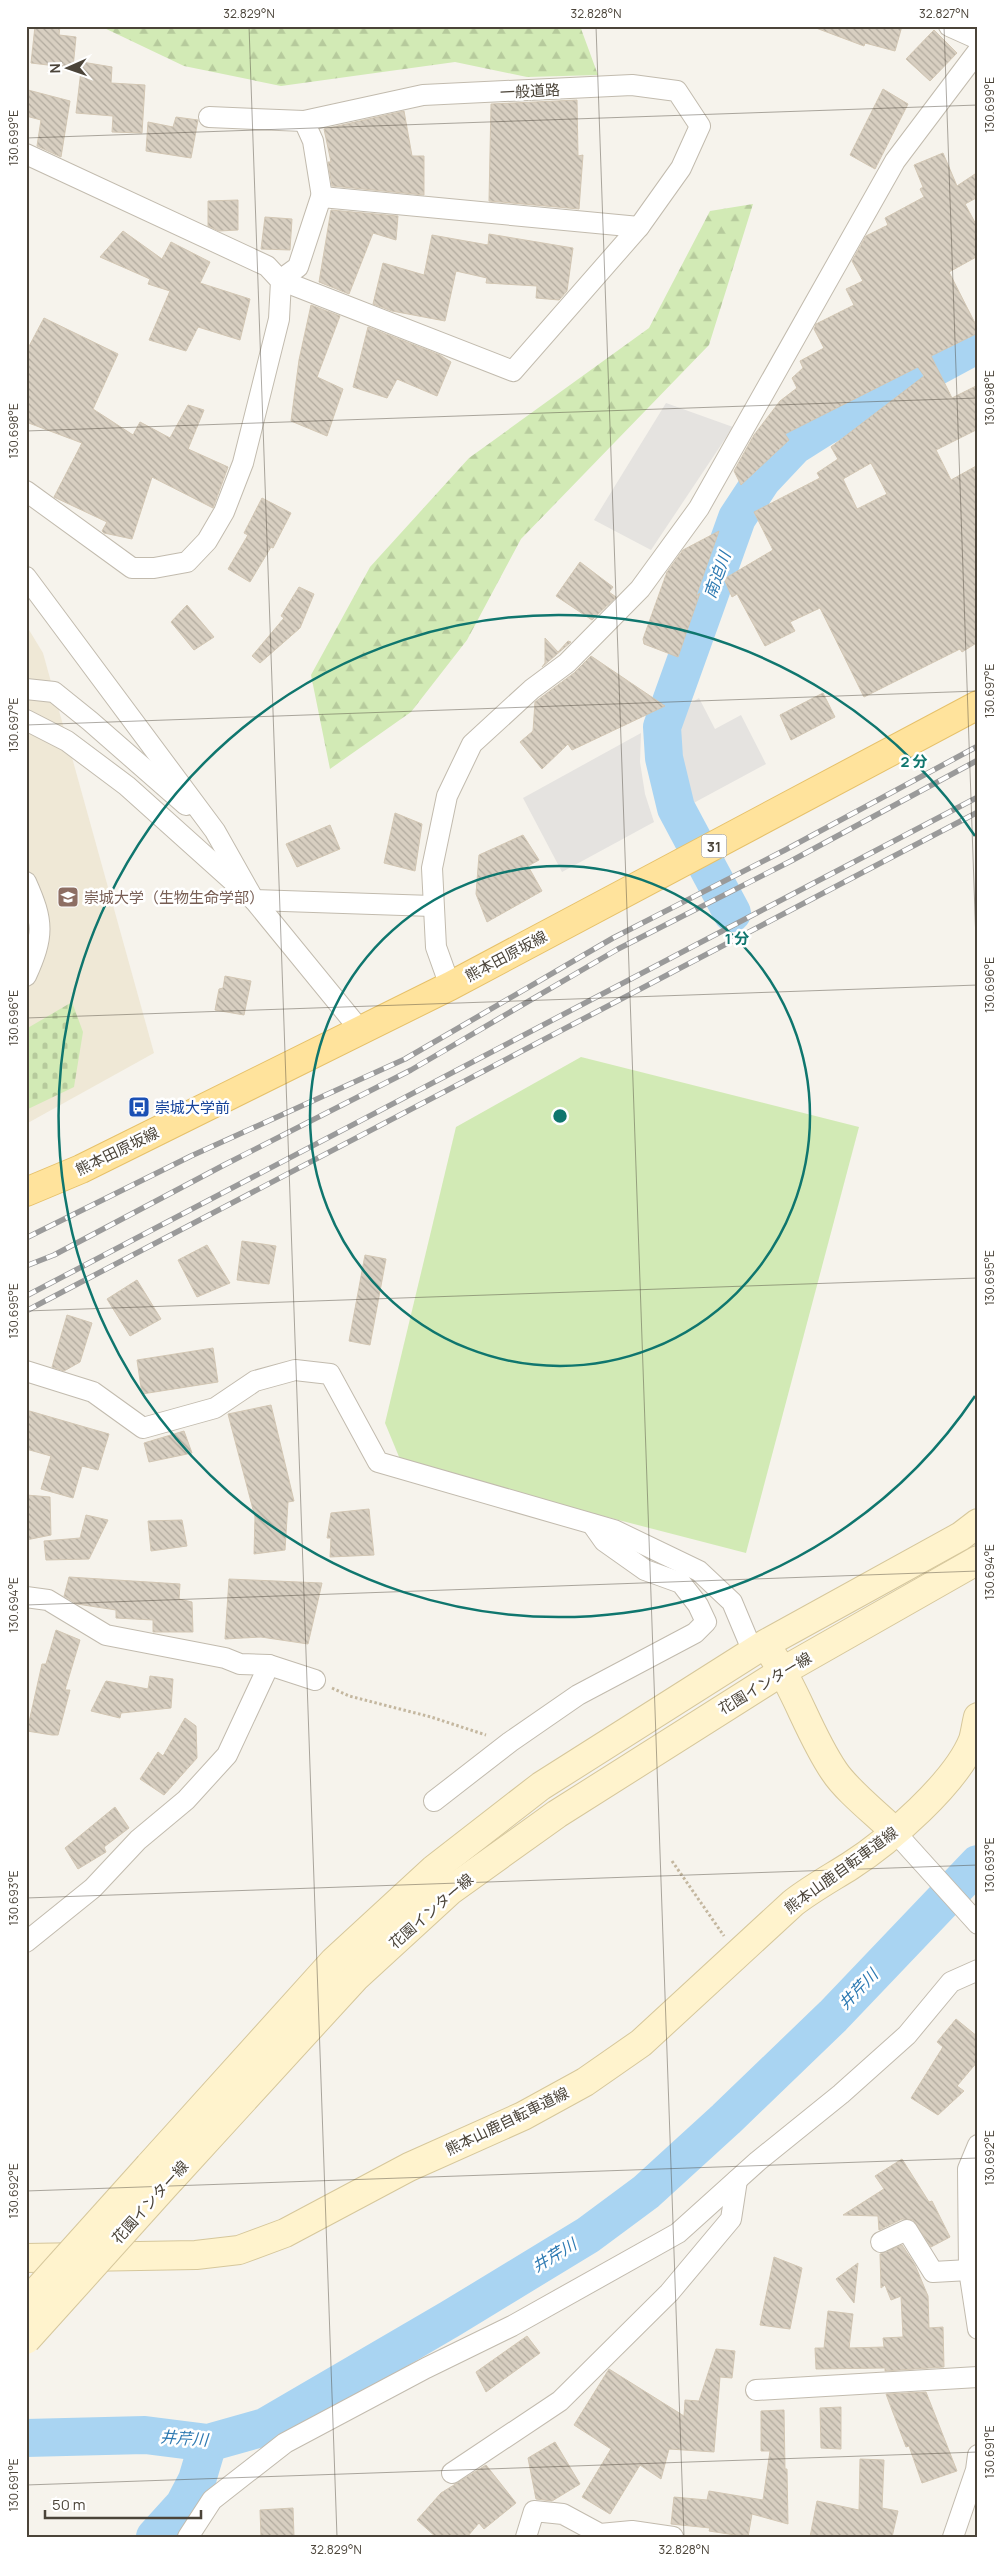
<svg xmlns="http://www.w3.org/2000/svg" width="1004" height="2563" font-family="Manrope,'Noto Sans JP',sans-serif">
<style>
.education{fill:#efe8d6}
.forest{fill:url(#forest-firs)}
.cemetery{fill:url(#cemetery-stones)}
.garden{fill:#d2eab5}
.parking{fill:#e5e3e0}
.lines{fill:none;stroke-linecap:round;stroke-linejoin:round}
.river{stroke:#a9d4f2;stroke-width:38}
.building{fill:url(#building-back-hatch);stroke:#d3c7b4;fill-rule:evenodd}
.street-casing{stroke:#c2bbae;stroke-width:22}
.secondary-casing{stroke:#d6c79b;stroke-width:30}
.primary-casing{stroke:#e6c16a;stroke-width:30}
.path{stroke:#c4b79f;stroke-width:3;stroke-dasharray:2.5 2.5;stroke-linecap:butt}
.street{stroke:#fff;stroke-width:20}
.secondary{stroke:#fff3cd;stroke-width:28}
.primary{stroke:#ffe39c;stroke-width:28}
.rail-casing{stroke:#9a9a9a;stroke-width:5.5}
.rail{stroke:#fff;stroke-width:4;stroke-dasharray:11;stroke-linecap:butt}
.secondary-bridge-casing{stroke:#d6c79b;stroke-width:30;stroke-linecap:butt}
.secondary-bridge{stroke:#fff3cd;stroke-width:28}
.ticks{fill:none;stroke:#4b4439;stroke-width:1;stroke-opacity:0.45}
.ring{fill:none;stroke:#0f766e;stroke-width:2.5}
.labels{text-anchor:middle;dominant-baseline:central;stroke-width:5;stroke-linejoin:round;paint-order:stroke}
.shield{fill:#fff;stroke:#817c74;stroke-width:1}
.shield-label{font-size:14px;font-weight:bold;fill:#4b4439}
.street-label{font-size:15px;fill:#4b4439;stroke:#fff}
.education-label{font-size:15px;fill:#785e54;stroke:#fff;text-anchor:start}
.transit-label{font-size:15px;fill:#164399;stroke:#fff;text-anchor:start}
.water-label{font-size:16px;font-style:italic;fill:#2e7ab2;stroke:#fff}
.centre{fill:#0f766e;stroke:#fff;stroke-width:2.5}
.ring-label{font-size:15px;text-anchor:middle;font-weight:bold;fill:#0f766e;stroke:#fff;stroke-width:5;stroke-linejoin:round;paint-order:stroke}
.neatline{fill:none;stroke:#4b4439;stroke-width:2}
.ticks-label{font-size:12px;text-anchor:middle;fill:#4b4439}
</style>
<defs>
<pattern id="forest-firs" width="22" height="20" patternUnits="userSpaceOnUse" patternTransform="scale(1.25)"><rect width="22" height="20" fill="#d2eab5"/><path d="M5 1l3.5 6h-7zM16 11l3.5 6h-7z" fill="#b6ca9c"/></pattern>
<pattern id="cemetery-stones" width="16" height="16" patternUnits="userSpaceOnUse" patternTransform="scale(1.25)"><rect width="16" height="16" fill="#d2eab5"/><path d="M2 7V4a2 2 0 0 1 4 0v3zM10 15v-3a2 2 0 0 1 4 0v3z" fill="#b6ca9c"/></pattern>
<pattern id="building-back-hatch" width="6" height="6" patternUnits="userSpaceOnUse" patternTransform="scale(1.25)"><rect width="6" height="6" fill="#d8cfc1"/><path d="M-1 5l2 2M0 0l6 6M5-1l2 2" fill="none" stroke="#b1aa9e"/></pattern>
</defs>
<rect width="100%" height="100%" fill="#f6f3ec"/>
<!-- education -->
<path class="education" d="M26 625 43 653 154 1053 26 1124Z"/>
<!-- forest -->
<g class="forest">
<path d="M100 26H580L598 75 527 77 455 62 281 86 184 66Z"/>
<path d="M753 204 709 345 521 539 467 640 411 712 330 769 311 675 370 567 469 458 649 328 710 211Z"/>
</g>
<!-- cemetery -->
<path class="cemetery" d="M72 1002 83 1032 74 1087 26 1110V1029Z"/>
<!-- garden -->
<path class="garden" d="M581 1057 859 1127 746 1553 402 1464 385 1423 456 1127Z"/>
<!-- parking -->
<g class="parking">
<path d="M666 403 733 427 651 550 594 520Z"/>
<path d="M699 698 715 729 741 715 766 764 688 806 673 772 671 752 672 715Z"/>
<path d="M641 733 640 762 645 794 654 822 562 872 523 798Z"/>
</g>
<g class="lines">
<!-- river -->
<g class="river">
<path d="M732 913 676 808 664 758 662 727 737 518 762 480 794 446 824 427 978 344"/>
<path d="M26 2438 145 2435 208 2443 265 2427 450 2319 588 2235 646 2192 726 2119 833 2016 978 1864"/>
<path d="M155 2537 184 2505 197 2480 208 2443"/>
</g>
</g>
<!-- building -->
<g class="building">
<path d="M35 26H60L59 35 76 37 73 68 31 63Z"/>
<path d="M817 26H902L895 51 865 43 864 46 816 28Z"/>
<path d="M934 30 957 53 930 81 906 59Z"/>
<path d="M82 62 112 67 111 83 145 85 142 133 112 132 113 116 76 113Z"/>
<path d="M883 89 908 104 875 169 850 155Z"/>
<path d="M28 90 70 101 61 157 37 146 41 120 26 116Z"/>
<path d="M577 100 578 156 583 155 579 209 489 201 491 104Z"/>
<path d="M404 111 412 156H424V195L332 186 328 162H331L324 129Z"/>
<path d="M176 117 198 120 191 158 146 151 148 122 173 127Z"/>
<path d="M943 153 957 186 978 172V197L965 204 978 228V256L949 272 978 329V333L931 356 952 398 978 385V429L936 450 951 480 978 465V642L962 652 960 649 864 697 820 608 790 622 795 631 765 646 737 594 732 597 724 579 773 550 754 512 820 478 817 473 838 459 831 447 924 376 918 367 785 434 789 440 741 485 734 471 754 435 780 401 797 388 792 378 803 368 800 361 824 348 814 329 816 324 854 305 846 289 863 281 852 261 866 236 888 225 885 218 924 197 920 189 923 187 914 165ZM871 463 887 494 857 509 843 479Z"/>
<path d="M238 200V230L219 231 208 226V201Z"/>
<path d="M331 210 398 216 396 240 373 233 349 294 319 282Z"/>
<path d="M265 217 292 219 290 250 261 249Z"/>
<path d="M123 231 162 259 171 242 210 262 200 283 250 299 240 340 198 327 186 351 149 340 170 291 148 284 150 279 100 257Z"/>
<path d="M489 234 573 248 567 291 559 300 536 298 537 286 486 283 487 278 456 271 445 321 392 311 373 304 383 263 424 275 432 235 488 245Z"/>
<path d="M311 305 340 316 317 377 343 389 327 436 291 421 299 360Z"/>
<path d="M44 318 118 354 93 409 133 435 140 422 170 438 188 405 204 410 188 449 228 467 213 508 152 477 132 539 104 533 102 531 107 522 54 497 82 443 26 422V352Z"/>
<path d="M368 327 440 355 451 362 437 396 397 379 387 398 353 387Z"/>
<path d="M262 498 291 513 273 548 271 547 250 582 228 569 248 535 244 533Z"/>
<path d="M719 531 696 596 700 593 678 657 644 644 643 639 667 572 683 550Z"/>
<path d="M580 562 613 587 609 592 616 597 592 620 556 596Z"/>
<path d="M299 587 314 594 300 628 260 663 252 656 284 618 281 616Z"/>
<path d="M187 605 214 637 194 650 171 622Z"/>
<path d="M545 638 558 652 568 641 571 642 542 667 545 663Z"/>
<path d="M591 656 665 706 572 750 568 744 542 769 520 742 533 731 535 702 574 673Z"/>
<path d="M823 693 835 717 791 740 780 715Z"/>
<path d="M395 813 422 824 415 871 384 863Z"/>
<path d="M330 825 340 849 297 867 286 844Z"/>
<path d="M523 835 539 860 528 866 542 891 487 922 476 894 479 855Z"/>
<path d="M225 976 251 981 244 1015 215 1010 219 989 223 988Z"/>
<path d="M242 1241 276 1246 269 1284 237 1280Z"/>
<path d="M207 1245 230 1283 197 1297 178 1260Z"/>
<path d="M365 1255 386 1259 370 1345 349 1341Z"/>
<path d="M137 1280 161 1319 130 1336 107 1299Z"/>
<path d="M67 1315 92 1323 80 1362 64 1371 52 1367Z"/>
<path d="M213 1348 218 1382 142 1394 137 1360Z"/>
<path d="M271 1405 294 1501 288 1502 285 1550 254 1554 255 1517 228 1414Z"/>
<path d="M26 1410 109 1434 98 1470 82 1466 73 1498 41 1489 51 1456 26 1449Z"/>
<path d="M184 1431 192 1453 149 1462 144 1443Z"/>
<path d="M26 1495 50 1497 51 1535 26 1540Z"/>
<path d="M369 1509 374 1555 330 1557 331 1538H327L331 1513Z"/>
<path d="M86 1515 108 1520 89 1559 46 1560 44 1541 80 1538Z"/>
<path d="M182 1520 187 1546 151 1551 148 1521Z"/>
<path d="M69 1577 180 1584 179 1599 192 1602 193 1632H153V1620L116 1618V1610L77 1604 64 1596Z"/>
<path d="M229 1579 322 1583 308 1644 261 1637 225 1639Z"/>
<path d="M56 1630 80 1640 65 1690H70L58 1735H52L27 1731 42 1664H46Z"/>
<path d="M150 1676 173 1679 171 1708 121 1713 120 1718 91 1711 106 1681 148 1689Z"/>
<path d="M185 1718 196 1726 197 1758 164 1795 140 1779 158 1752 163 1756Z"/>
<path d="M115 1807 129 1828 104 1847 106 1852 78 1869 65 1848Z"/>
<path d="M956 2019 978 2037V2061L957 2086 964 2091 938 2115 911 2098 943 2047 937 2042Z"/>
<path d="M902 2159 929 2202 932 2201 950 2237 931 2247 913 2220 902 2219 879 2230 878 2216 843 2215 884 2189 875 2176Z"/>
<path d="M902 2245 915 2265 928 2296 929 2328 943 2327 944 2367 885 2371V2368L816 2369 815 2348H824L828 2311 853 2314 849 2348 884 2347 883 2338 903 2337 901 2296 891 2300 885 2285 881 2288 880 2254Z"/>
<path d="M774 2257 802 2268 790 2329 760 2325Z"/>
<path d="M858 2263 854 2303 836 2279Z"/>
<path d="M527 2336 540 2353 486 2392 476 2372Z"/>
<path d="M716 2349 735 2351 732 2378 720 2377 714 2452 669 2449 661 2479 640 2465 610 2514 582 2497 611 2449 574 2425 609 2369 684 2416 685 2400 699 2401Z"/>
<path d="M926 2392 957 2471 922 2483 909 2446 906 2447 886 2394Z"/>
<path d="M841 2407V2449L821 2448 820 2408Z"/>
<path d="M784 2410 785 2469H787L788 2524 752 2514 748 2537 709 2531 710 2528 671 2524 674 2497 707 2500 709 2491 763 2500 770 2451H761V2411Z"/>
<path d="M555 2442 580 2484 552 2501 536 2499 528 2458Z"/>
<path d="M860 2459 884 2460 882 2508 898 2511 892 2537H810L817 2501 859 2510Z"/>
<path d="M486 2465 516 2503 484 2529 479 2523 467 2537H436L417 2520 441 2493Z"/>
<path d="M293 2508 294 2537H261L260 2510Z"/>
</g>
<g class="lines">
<!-- street casing -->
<g class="street-casing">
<g id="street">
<path d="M949 26 978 39"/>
<path d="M209 117 304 121"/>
<path d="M26 154 267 266 281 281 279 319 243 463 224 512 207 541 187 562 154 568H132L26 491"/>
<path d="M321 197H322L639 227 513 371 280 280 298 267Z"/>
<path d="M322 197 313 141 304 121 423 95 632 85 677 91 700 126 681 168 639 227"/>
<path d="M26 577 215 831 254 900 361 1031"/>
<path d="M26 689 54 692 90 721 186 805"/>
<path d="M26 720 67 741 127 786 254 900 432 906"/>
<path d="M26 882C44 922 44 936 26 976"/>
<path d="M450 986 436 947 432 868 447 796 472 744 532 689 567 663 640 589 699 508 895 161 978 51"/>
<path d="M26 1371 93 1392 143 1428 215 1408 255 1381 295 1370 330 1374 378 1462 614 1530 699 1571 732 1602 753 1652"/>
<path d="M26 1597 48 1600 106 1635 225 1658 240 1664 269 1665 315 1680"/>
<path d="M434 1801 510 1742 578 1695 695 1633 706 1622 698 1605 681 1583 645 1570 604 1541 592 1524"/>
<path d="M894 1831 978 1924"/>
<path d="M26 1942 93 1888 138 1840 186 1800 227 1755 269 1665"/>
<path d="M978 2145 968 2169 969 2270 978 2329"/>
<path d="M881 2242 907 2230 933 2272 969 2270"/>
<path d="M756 2390 978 2377"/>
<path d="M452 2473 560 2401 669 2293 731 2219 737 2180"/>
<path d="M188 2537 212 2500 285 2443 426 2368 512 2326 678 2233 758 2161 841 2094 907 2035 951 1982 978 1970"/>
<path d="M526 2537 534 2511 563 2514 600 2534 632 2531 673 2537"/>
<path d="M953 2537 976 2470 978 2455"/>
</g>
</g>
<!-- secondary casing -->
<g class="secondary-casing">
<g id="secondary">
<path d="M773 1656C797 1692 809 1734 834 1771 847 1791 877 1814 894 1831"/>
<path d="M149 2166 334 1961 434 1869 541 1786 765 1644 961 1536 978 1523"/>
<path d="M171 2179 355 1978 451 1890 557 1814 783 1671 978 1560"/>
<path d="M26 2258 196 2255 239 2250 285 2233 409 2167 523 2116 585 2082 641 2043 793 1903C811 1889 831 1878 850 1866 889 1841 956 1783 973 1740 975 1733 976 1725 978 1717"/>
</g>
</g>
<!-- primary casing -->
<g class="primary-casing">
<path id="primary" d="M26 1192 81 1169 450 986 978 705"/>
</g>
<!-- path -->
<g class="path">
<path d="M332 1688 349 1696 431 1717 486 1735"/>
<path d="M672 1861 724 1936"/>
</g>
<!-- street -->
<use href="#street" class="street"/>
<!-- secondary -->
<use href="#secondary" class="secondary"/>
<!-- primary -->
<use href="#primary" class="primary"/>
<!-- rail casing -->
<g class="rail-casing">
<g id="rail">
<path d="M26 1238 191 1156 405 1059 613 938 785 850 978 746"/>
<path d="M26 1266 54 1255 224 1165 411 1070 618 949 791 861 978 760"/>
<path d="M26 1296 978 797"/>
<path d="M26 1311 978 812"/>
</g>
</g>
<!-- rail -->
<use href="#rail" class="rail"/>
<!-- secondary-bridge casing -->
<g class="secondary-bridge-casing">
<g id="secondary-bridge">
<path d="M26 2303 149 2166"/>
<path d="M26 2340 171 2179"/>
</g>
</g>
<!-- secondary-bridge -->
<use href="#secondary-bridge" class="secondary-bridge"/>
</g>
<!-- ticks -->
<path class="ticks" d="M249 26 337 2537M596 26 684 2537M944 26 978 999M26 138 978 105M26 431 978 398M26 725 978 691M26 1018 978 985M26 1311 978 1278M26 1605 978 1571M26 1898 978 1865M26 2191 978 2158M26 2485 978 2452"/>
<!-- distance rings -->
<g class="ring">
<circle cx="560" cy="1116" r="250"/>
<path d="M975 1396A501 501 0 1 1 975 836"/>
</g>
<!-- icons -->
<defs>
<g id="university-square" transform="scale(1.125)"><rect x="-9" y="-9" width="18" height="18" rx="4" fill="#8d6e63" stroke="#fff"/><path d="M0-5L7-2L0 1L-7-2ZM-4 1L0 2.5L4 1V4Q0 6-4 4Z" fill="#fff"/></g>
<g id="bus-square" transform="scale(1.125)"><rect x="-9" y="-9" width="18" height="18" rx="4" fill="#1a4fb4" stroke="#fff"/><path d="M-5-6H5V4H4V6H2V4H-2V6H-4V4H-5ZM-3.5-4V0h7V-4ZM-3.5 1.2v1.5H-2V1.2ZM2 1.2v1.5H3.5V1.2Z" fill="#fff"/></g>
</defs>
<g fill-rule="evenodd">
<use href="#university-square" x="68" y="897"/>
<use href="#bus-square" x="139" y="1107"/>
</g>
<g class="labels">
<!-- shield labels -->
<rect class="shield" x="701.5" y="834.5" width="25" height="23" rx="4"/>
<g class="shield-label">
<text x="714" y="846">31</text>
</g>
<!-- street labels -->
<g class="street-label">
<text transform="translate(530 91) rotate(-3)">一般道路</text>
<text transform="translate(506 956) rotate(-28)">熊本田原坂線</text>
<text transform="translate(117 1151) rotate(-26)">熊本田原坂線</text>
<text transform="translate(765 1683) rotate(-31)">花園インター線</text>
<text transform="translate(841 1870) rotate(-36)">熊本山鹿自転車道線</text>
<text transform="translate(431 1911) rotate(-41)">花園インター線</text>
<text transform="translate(507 2121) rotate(-26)">熊本山鹿自転車道線</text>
<text transform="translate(150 2202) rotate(-48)">花園インター線</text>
</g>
<!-- education labels -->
<g class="education-label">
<text x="84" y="897">崇城大学（生物生命学部）</text>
</g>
<!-- transit labels -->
<g class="transit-label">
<text x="155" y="1107">崇城大学前</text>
</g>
<!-- water labels -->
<g class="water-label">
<text transform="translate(717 575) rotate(-70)">南迫川</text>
<text transform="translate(858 1989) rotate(-46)">井芹川</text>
<text transform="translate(554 2255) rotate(-31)">井芹川</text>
<text transform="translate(184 2438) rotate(4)">井芹川</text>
</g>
</g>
<circle cx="560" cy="1116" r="8" class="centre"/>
<g class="ring-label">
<text x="914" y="767">2 分</text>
<text x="737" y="944">1 分</text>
</g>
<!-- border -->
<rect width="1004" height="2563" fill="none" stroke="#ffffff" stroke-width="55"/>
<!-- north arrow -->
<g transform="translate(68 68) rotate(268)" stroke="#ffffff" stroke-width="4" paint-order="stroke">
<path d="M0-4L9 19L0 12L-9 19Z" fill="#4b4439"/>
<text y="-8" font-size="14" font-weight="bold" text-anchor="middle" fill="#4b4439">N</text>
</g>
<!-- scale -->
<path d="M45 2510v8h156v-8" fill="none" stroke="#4b4439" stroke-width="2.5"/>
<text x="52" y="2510" font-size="15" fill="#4b4439" stroke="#ffffff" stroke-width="4" paint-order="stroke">50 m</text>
<rect x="28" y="28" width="948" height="2508" class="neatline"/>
<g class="ticks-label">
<text x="249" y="18">32.829°N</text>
<text x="596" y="18">32.828°N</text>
<text x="944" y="18">32.827°N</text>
<text transform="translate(990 105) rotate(-90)" y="4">130.699°E</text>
<text transform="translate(14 138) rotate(-90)" y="4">130.699°E</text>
<text transform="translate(990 398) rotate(-90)" y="4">130.698°E</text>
<text transform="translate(14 431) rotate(-90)" y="4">130.698°E</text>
<text transform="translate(990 691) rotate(-90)" y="4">130.697°E</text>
<text transform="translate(14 725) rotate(-90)" y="4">130.697°E</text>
<text transform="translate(990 985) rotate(-90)" y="4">130.696°E</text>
<text transform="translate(14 1018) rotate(-90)" y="4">130.696°E</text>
<text transform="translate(990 1278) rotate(-90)" y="4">130.695°E</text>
<text transform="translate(14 1311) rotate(-90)" y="4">130.695°E</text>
<text transform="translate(990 1572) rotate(-90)" y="4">130.694°E</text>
<text transform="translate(14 1605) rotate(-90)" y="4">130.694°E</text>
<text transform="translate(990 1865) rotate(-90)" y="4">130.693°E</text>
<text transform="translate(14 1898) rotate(-90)" y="4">130.693°E</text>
<text transform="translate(990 2158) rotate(-90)" y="4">130.692°E</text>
<text transform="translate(14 2191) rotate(-90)" y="4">130.692°E</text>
<text transform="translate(990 2452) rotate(-90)" y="4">130.691°E</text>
<text transform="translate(14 2485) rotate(-90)" y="4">130.691°E</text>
<text x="336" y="2554">32.829°N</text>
<text x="684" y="2554">32.828°N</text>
</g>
</svg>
